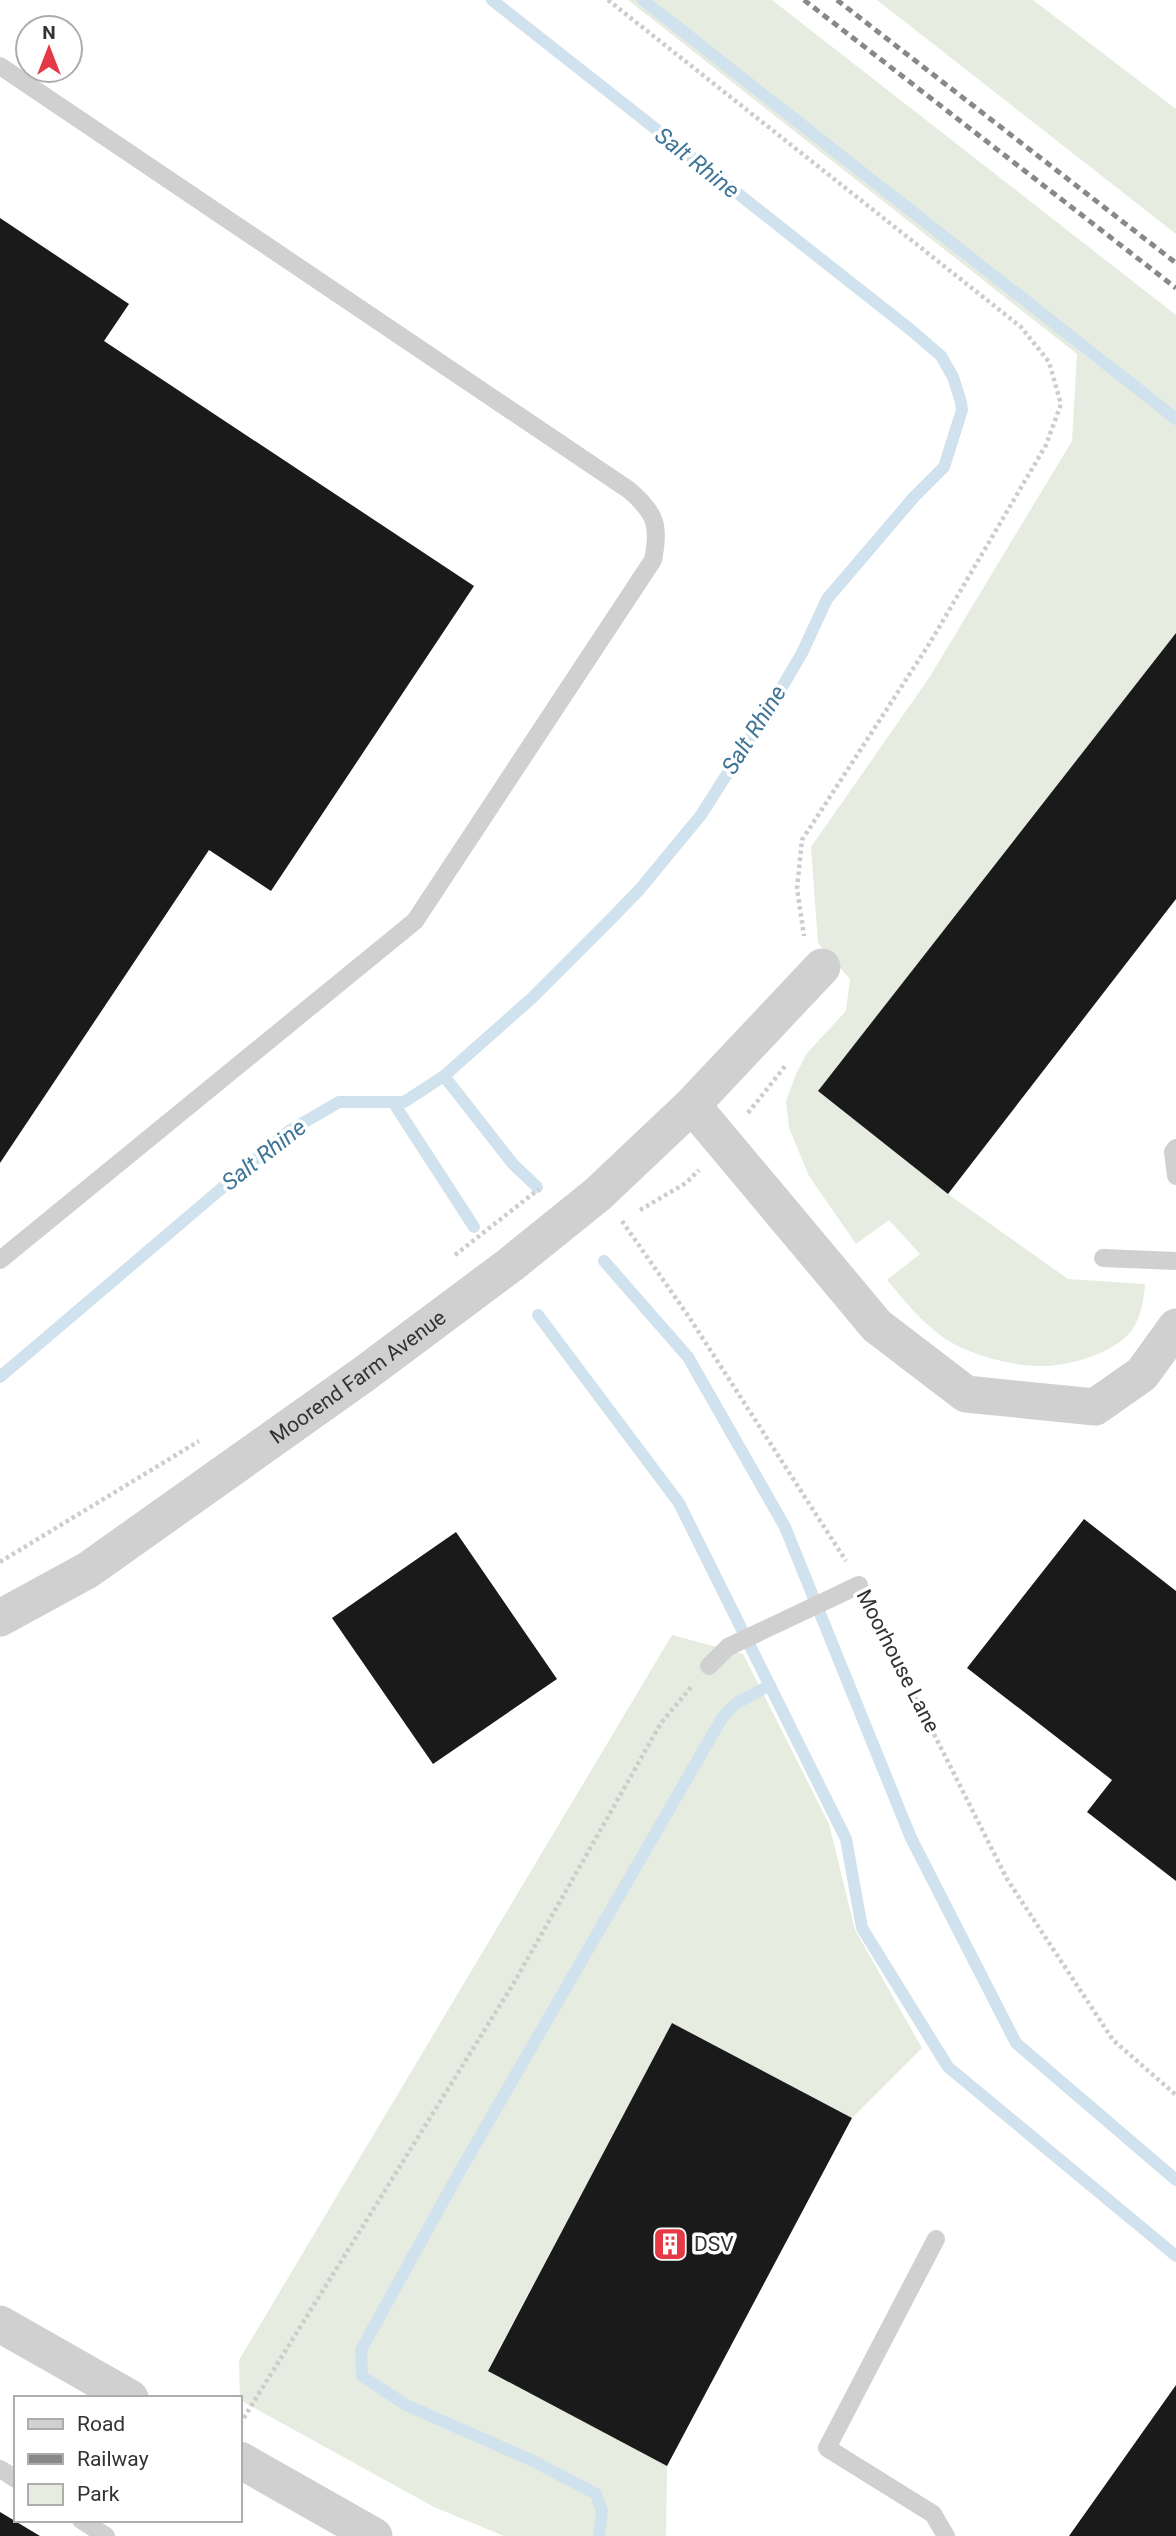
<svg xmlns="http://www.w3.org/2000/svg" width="1176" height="2536" font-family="Roboto,sans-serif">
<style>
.green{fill:#e6ecdf}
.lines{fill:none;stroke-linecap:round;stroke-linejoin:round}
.stream{stroke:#cfe2ee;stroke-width:12}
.building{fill:#1a1a1a}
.path{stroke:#cdcdcd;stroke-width:4.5;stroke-dasharray:3.5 3.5;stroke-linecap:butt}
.service{stroke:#d0d0d0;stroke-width:18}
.minor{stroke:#d0d0d0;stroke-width:37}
.rail{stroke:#888;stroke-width:5;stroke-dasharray:7 5;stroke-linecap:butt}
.labels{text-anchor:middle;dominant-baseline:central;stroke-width:7;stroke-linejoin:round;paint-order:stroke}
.street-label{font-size:21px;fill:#333;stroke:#fff}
.poi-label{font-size:21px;fill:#333;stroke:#fff;text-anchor:start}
.water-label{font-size:23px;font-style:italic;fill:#3f7597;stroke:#fff}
</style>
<rect width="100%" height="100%" fill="#fff"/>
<!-- green -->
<g class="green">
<path d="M628 0H772L1176 315V633L818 1091 948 1194 1068 1279 1145 1284C1144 1299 1141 1317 1132 1330 1116 1352 1073 1365 1046 1366 1018 1367 987 1359 962 1348 932 1335 907 1304 887 1280L920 1254 889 1220 856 1244 809 1176 789 1128 786 1101 796 1074 807 1053 846 1011 850 979 818 943 811 847 929 678 1072 441 1077 354Z"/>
<path d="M877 0H1033L1176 109V234Z"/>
<path d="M672 1635 743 1654 829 1824 855 1930 922 2048 852 2118 672 2023 488 2370 667 2466 666 2536H504L434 2507 240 2400 239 2360Z"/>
</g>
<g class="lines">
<!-- stream -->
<g class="stream">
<path d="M643 0 1176 419"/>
<path d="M444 1076 513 1164 537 1187"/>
<path d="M393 1102 474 1227"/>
<path d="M604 1261 688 1357 785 1527 911 1838 1016 2043 1176 2180"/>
<path d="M538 1315 679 1503 846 1839 862 1928 948 2067 1176 2256"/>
<path d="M0 1377 289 1131 339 1102H404L444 1076 532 998 613 917 640 889 701 815 778 694 802 653 827 599 914 497 944 467 962 410 961 402 953 377 941 356 911 330 492 0"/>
<path d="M599 2536 602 2511 596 2494 531 2460 406 2405 362 2376 361 2350 460 2171 722 1718 735 1704 770 1685"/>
</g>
</g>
<!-- building -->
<g class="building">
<path d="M0 218 129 304 104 341 474 586 271 891 209 850 0 1163Z"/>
<path d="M1176 633V899L948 1194 818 1091Z"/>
<path d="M1084 1519 1176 1591V1881L1087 1812 1112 1780 967 1668Z"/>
<path d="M456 1532 557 1679 433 1764 332 1618Z"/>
<path d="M672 2023 852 2118 667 2466 488 2371Z"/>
<path d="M1176 2385V2536H1069Z"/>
<path d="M0 2512 40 2536H0Z"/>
</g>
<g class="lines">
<!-- path -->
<g class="path">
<path d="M608 0 1021 327 1049 362 1061 404 1046 445 931 641 802 840 797 888 804 936"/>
<path d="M748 1113 786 1065"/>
<path d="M640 1210 686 1183 699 1170"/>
<path d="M622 1221 689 1317 846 1561"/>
<path d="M455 1255 539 1189"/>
<path d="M0 1562 199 1441"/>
<path d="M871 1609 1007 1879 1113 2040 1176 2095"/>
<path d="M240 2424 515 1981 661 1723 692 1686"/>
</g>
<!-- service -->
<g class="service">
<path d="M0 66 629 490C656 513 660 526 653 560L415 921 0 1260"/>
<path d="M1176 1148 1173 1152 1176 1176"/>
<path d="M1103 1258 1176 1261"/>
<path d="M709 1666 728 1647 859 1585"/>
<path d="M936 2239 827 2448 933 2514 946 2536"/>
<path d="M0 2469 16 2479"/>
<path d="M81 2520 106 2536"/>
</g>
<!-- minor -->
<g class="minor">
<path d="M692 1105 877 1326 966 1394 1095 1407 1142 1374 1176 1327"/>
<path id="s1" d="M0 1618 88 1570 364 1374 510 1265 598 1194 692 1105 822 967"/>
<path d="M0 2324 130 2398"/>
<path d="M240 2460 374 2536"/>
</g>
<!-- rail -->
<g class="rail">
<path d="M804 0 1176 288"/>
<path d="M837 0 1176 263"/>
</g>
</g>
<!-- icons -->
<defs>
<g id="building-square" transform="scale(1.75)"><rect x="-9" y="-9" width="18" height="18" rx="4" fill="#e63946" stroke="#fff"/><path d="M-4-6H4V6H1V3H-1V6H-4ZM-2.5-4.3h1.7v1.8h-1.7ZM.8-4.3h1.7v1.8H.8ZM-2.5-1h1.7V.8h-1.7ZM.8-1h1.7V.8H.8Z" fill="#fff"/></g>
</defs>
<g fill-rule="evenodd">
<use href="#building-square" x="670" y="2244"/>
</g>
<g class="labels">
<!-- street labels -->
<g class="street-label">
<text stroke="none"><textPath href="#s1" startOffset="432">Moorend Farm Avenue</textPath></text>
<text transform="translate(898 1661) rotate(63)">Moorhouse Lane</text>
</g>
<!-- poi labels -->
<g class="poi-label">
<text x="694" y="2244">DSV</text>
</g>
<!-- water labels -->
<g class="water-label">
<text transform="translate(697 163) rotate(38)">Salt Rhine</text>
<text transform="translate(754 730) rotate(-58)">Salt Rhine</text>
<text transform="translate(264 1155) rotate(-38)">Salt Rhine</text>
</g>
</g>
<!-- legend -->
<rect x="14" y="2396" width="228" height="126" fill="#ffffff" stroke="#adadad" stroke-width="2"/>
<rect x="28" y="2419" width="35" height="10" fill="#d0d0d0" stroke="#adadad" stroke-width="2"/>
<text x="77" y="2431" font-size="21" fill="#333333">Road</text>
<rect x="28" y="2454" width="35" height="10" fill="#888888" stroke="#adadad" stroke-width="2"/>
<text x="77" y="2466" font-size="21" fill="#333333">Railway</text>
<rect x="28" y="2484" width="35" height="21" fill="#e6ecdf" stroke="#adadad" stroke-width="2"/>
<text x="77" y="2501" font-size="21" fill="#333333">Park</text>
<!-- north arrow -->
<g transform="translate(49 49)"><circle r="33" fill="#ffffff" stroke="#adadad" stroke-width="2"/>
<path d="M0-5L12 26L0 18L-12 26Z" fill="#e63946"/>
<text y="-10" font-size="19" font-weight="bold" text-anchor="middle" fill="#333333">N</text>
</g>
</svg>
